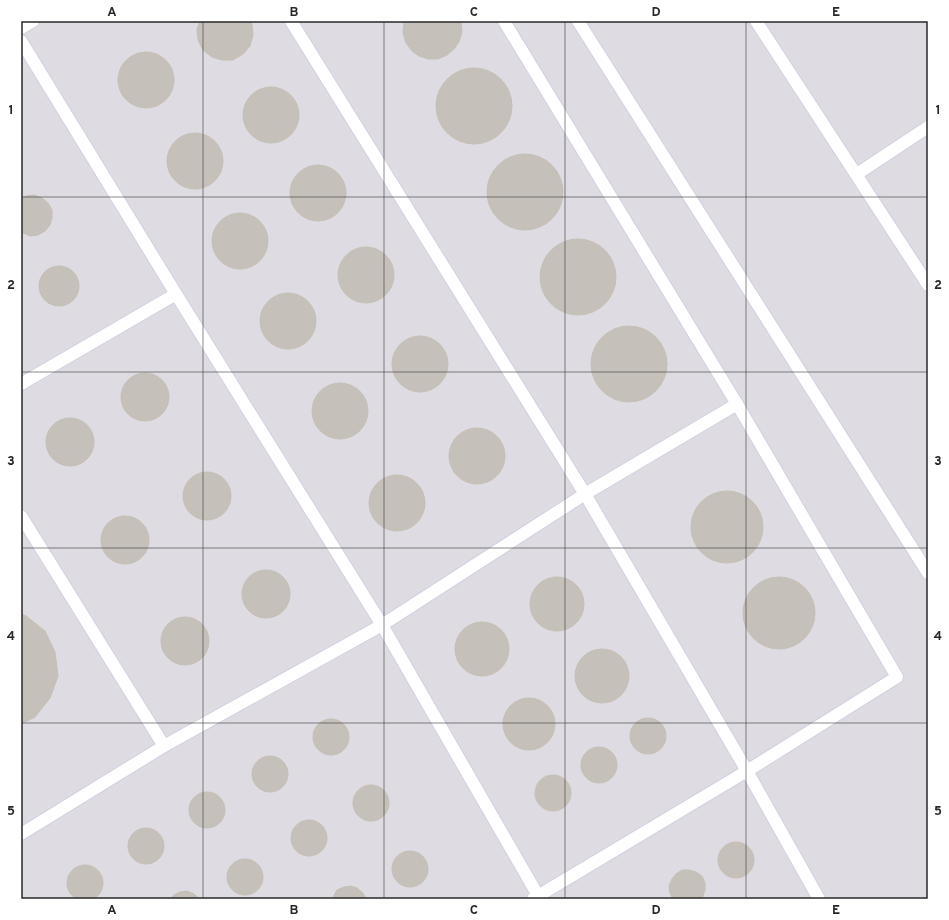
<svg xmlns="http://www.w3.org/2000/svg" width="949" height="920" font-family="Overpass,sans-serif">
<style>
.industrial{fill:#dedbe2}
.building{fill:#c5c1ba;stroke:#c5c0b5}
.lines{fill:none;stroke-linecap:round;stroke-linejoin:round}
.lane-casing{stroke:#d0d2e0;stroke-width:14}
.lane{stroke:#fff;stroke-width:12}
.grid{fill:none;stroke:#282828;stroke-width:1;stroke-opacity:0.55}
.neatline{fill:none;stroke:#282828;stroke-width:1.5}
.grid-label{font-size:13px;text-anchor:middle;font-weight:bold;fill:#282828}
</style>
<rect width="100%" height="100%" fill="#eae4db"/>
<!-- industrial -->
<rect class="industrial" x="21" y="21" width="907" height="878"/>
<!-- building -->
<g class="building">
<path d="M200 21H251L252 24 253 35 250 46 243 54 233 60H222L212 57 203 50 198 40 197 29Z"/>
<path d="M404 21H461L462 32 459 42 454 49 447 55 438 59H428L419 56 412 51 406 43 403 33Z"/>
<circle cx="146" cy="80" r="28"/>
<circle cx="474" cy="106" r="38"/>
<circle cx="271" cy="115" r="28"/>
<circle cx="195" cy="161" r="28"/>
<circle cx="525" cy="192" r="38"/>
<circle cx="318" cy="193" r="28"/>
<path d="M34 195 42 198 48 203 52 210V218L50 225 45 231 38 235 30 236 21 232V199L26 196Z"/>
<circle cx="240" cy="241" r="28"/>
<circle cx="578" cy="277" r="38"/>
<circle cx="366" cy="275" r="28"/>
<circle cx="59" cy="286" r="20"/>
<circle cx="288" cy="321" r="28"/>
<circle cx="629" cy="364" r="38"/>
<circle cx="420" cy="364" r="28"/>
<circle cx="145" cy="397" r="24"/>
<circle cx="340" cy="411" r="28"/>
<circle cx="70" cy="442" r="24"/>
<circle cx="477" cy="456" r="28"/>
<circle cx="207" cy="496" r="24"/>
<circle cx="397" cy="503" r="28"/>
<circle cx="727" cy="527" r="36"/>
<circle cx="125" cy="540" r="24"/>
<circle cx="266" cy="594" r="24"/>
<circle cx="779" cy="613" r="36"/>
<circle cx="557" cy="604" r="27"/>
<path d="M21 614 26 616 45 631 55 652 58 676 50 698 35 717 21 724Z"/>
<circle cx="185" cy="641" r="24"/>
<circle cx="482" cy="649" r="27"/>
<circle cx="602" cy="676" r="27"/>
<circle cx="529" cy="724" r="26"/>
<circle cx="648" cy="736" r="18"/>
<circle cx="331" cy="737" r="18"/>
<circle cx="599" cy="765" r="18"/>
<circle cx="270" cy="774" r="18"/>
<circle cx="553" cy="793" r="18"/>
<circle cx="371" cy="803" r="18"/>
<circle cx="207" cy="810" r="18"/>
<circle cx="309" cy="838" r="18"/>
<circle cx="146" cy="846" r="18"/>
<circle cx="736" cy="860" r="18"/>
<circle cx="410" cy="869" r="18"/>
<circle cx="245" cy="877" r="18"/>
<circle cx="85" cy="883" r="18"/>
<path d="M682 870H689L696 872 702 876 705 883V890L702 899H673L670 893 669 886 672 879 676 874Z"/>
<path d="M351 886 357 888 363 893 366 899H332L337 890 344 887Z"/>
<path d="M187 891 194 894 200 899H171L174 895 180 892Z"/>
</g>
<g class="lines">
<!-- lane casing -->
<g class="lane-casing">
<g id="lane">
<path d="M291 21 585 494 747 771 819 899"/>
<path d="M504 21 737 404 897 677 747 771 533 899"/>
<path d="M578 21 928 573"/>
<path d="M756 21 928 285"/>
<path d="M21 28 33 21"/>
<path d="M21 41 176 294 382 625 540 899"/>
<path d="M857 174 928 127"/>
<path d="M21 384 176 294"/>
<path d="M21 516 164 746"/>
<path d="M21 834 164 746 382 625 585 494 737 404"/>
</g>
</g>
<!-- lane -->
<use href="#lane" class="lane"/>
</g>
<!-- grid -->
<path class="grid" d="M203 21V899M384 21V899M565 21V899M746 21V899M21 197H928M21 372H928M21 548H928M21 723H928"/>
<!-- border -->
<rect width="949" height="920" fill="none" stroke="#ffffff" stroke-width="44"/>
<rect x="22" y="22" width="905" height="876" class="neatline"/>
<g class="grid-label">
<text x="112" y="16">A</text>
<text x="294" y="16">B</text>
<text x="474" y="16">C</text>
<text x="656" y="16">D</text>
<text x="836" y="16">E</text>
<text x="11" y="114">1</text>
<text x="938" y="114">1</text>
<text x="11" y="289">2</text>
<text x="938" y="289">2</text>
<text x="11" y="465">3</text>
<text x="938" y="465">3</text>
<text x="11" y="640">4</text>
<text x="938" y="640">4</text>
<text x="11" y="815">5</text>
<text x="938" y="815">5</text>
<text x="112" y="914">A</text>
<text x="294" y="914">B</text>
<text x="474" y="914">C</text>
<text x="656" y="914">D</text>
<text x="836" y="914">E</text>
</g>
</svg>
